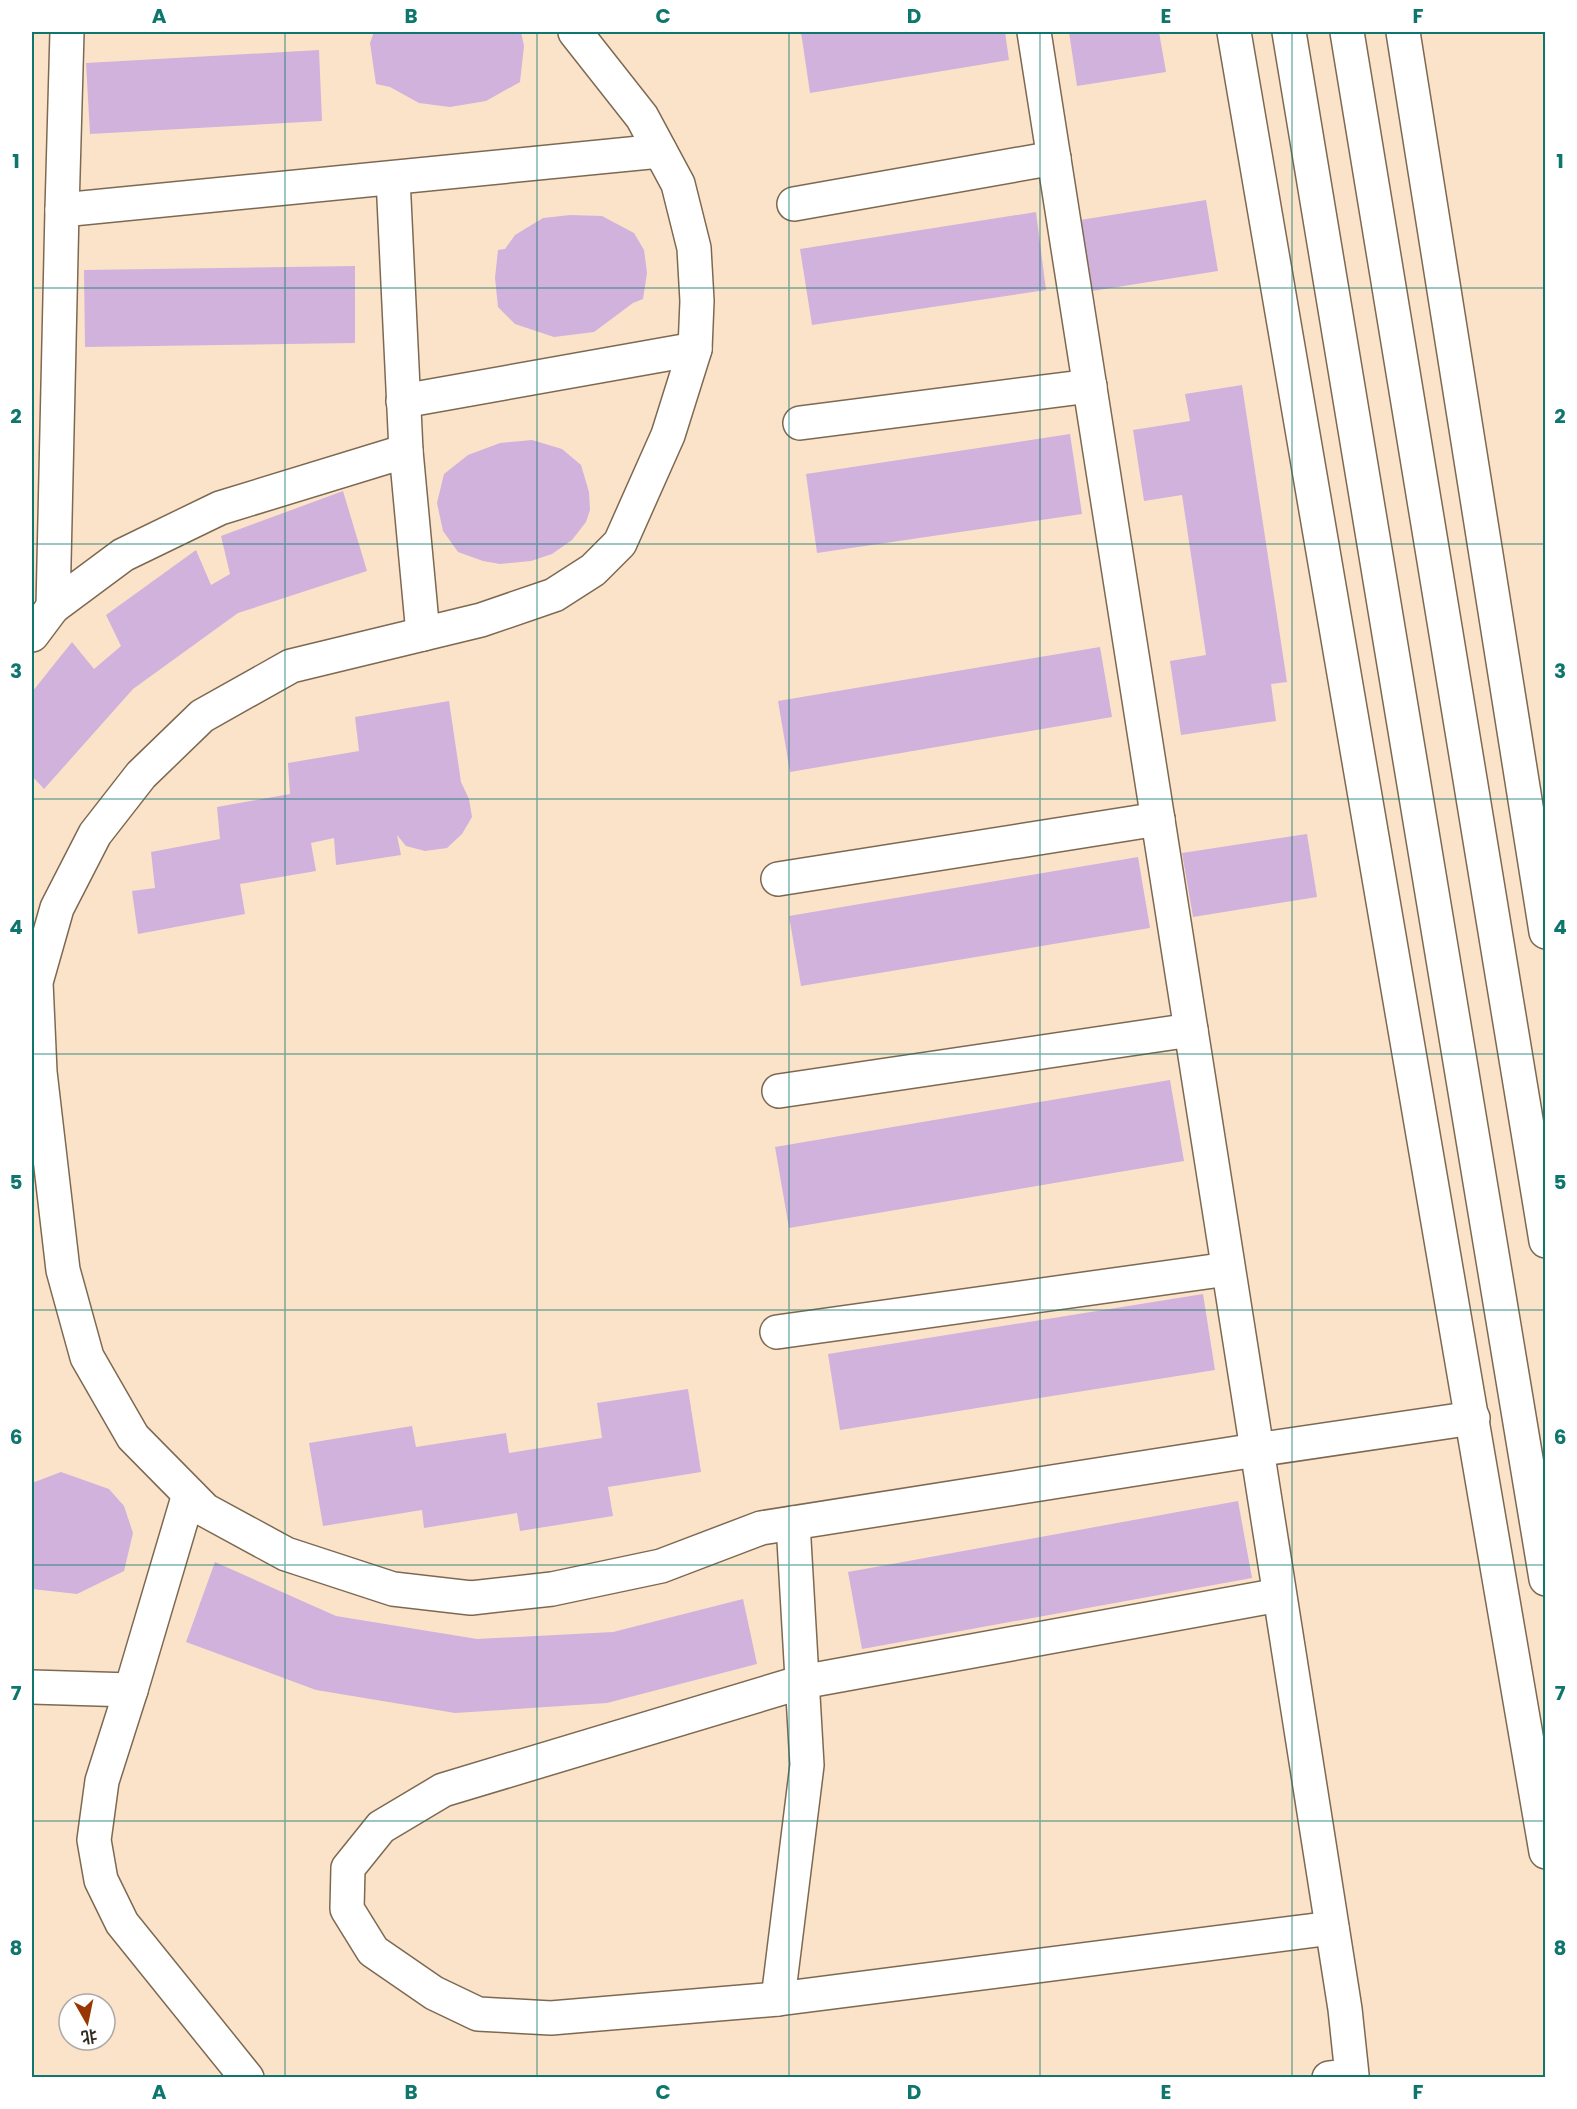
<svg xmlns="http://www.w3.org/2000/svg" width="1577" height="2109" font-family="Poppins,'Noto Sans SC',sans-serif">
<style>
.building{fill:#d0b2dd}
.lines{fill:none;stroke-linecap:round;stroke-linejoin:round}
.minor-casing{stroke:#7d6952;stroke-width:36}
.minor{stroke:#fff;stroke-width:33}
.grid{fill:none;stroke:#0f766e;stroke-width:1.5;stroke-opacity:0.55}
.neatline{fill:none;stroke:#0f766e;stroke-width:2}
.grid-label{font-size:20px;text-anchor:middle;font-weight:bold;fill:#0f766e}
</style>
<rect width="100%" height="100%" fill="#fbe3c9"/>
<!-- building -->
<g class="building">
<path d="M374 32H521L524 46 520 82 486 101 450 107 419 103 390 87 376 84 370 43Z"/>
<path d="M801 32H1005L1009 60 810 93Z"/>
<path d="M1069 32H1159L1166 72 1077 86Z"/>
<path d="M319 50 322 121 90 134 86 63Z"/>
<path d="M1206 200 1218 271 1092 291 1080 220Z"/>
<path d="M1036 212 1046 290 812 325 800 249Z"/>
<path d="M570 215 602 216 634 233 644 250 647 273 643 299 633 303 594 332 554 337 515 324 498 307 495 278 498 250 505 249 515 235 543 218Z"/>
<path d="M355 266V343L85 347 84 270Z"/>
<path d="M1242 385 1287 682 1271 684 1276 721 1181 735 1170 661 1206 655 1182 495 1144 501 1133 430 1190 421 1185 394Z"/>
<path d="M1070 434 1082 514 817 553 806 474Z"/>
<path d="M532 440 562 449 581 465 589 492 590 510 586 522 572 540 552 554 531 561 500 564 483 561 458 552 443 531 437 503 444 474 468 455 500 443Z"/>
<path d="M343 491 367 571 238 613 133 689 44 789 32 776V692L72 642 94 669 121 646 106 615 196 550 211 585 230 574 221 536Z"/>
<path d="M1100 647 1112 717 790 772 778 701Z"/>
<path d="M449 701 461 782 469 799 472 817 462 834 447 848 425 851 406 846 397 835 401 855 336 865 334 838 311 843 316 871 240 884 245 914 138 934 132 891 155 888 151 852 220 839 217 807 290 794 288 763 359 751 355 717Z"/>
<path d="M1307 834 1317 897 1193 917 1182 853Z"/>
<path d="M1138 857 1150 928 801 986 789 916Z"/>
<path d="M1170 1080 1184 1161 789 1228 775 1147Z"/>
<path d="M1203 1294 1215 1370 840 1430 828 1354Z"/>
<path d="M688 1389 701 1472 608 1487 613 1516 520 1531 517 1513 424 1528 422 1510 323 1526 309 1443 412 1426 416 1447 506 1433 509 1453 602 1438 597 1403Z"/>
<path d="M61 1472 109 1489 124 1506 133 1533 124 1571 77 1594 32 1589V1483Z"/>
<path d="M1238 1501 1252 1578 862 1649 848 1572Z"/>
<path d="M215 1562 336 1616 477 1639 613 1632 743 1599 757 1664 607 1703 455 1713 316 1690 186 1642Z"/>
</g>
<g class="lines">
<!-- minor casing -->
<g class="minor-casing">
<g id="minor">
<path d="M575 32 642 117 678 184 694 248 697 301 695 349 668 435 620 543 593 570 554 595 481 620 291 666 202 716 141 775 95 834 57 908 36 982 40 1072 63 1270 87 1357 133 1437 205 1510 286 1554 393 1589 471 1598 552 1589 661 1566 761 1528 1256 1450 1473 1418"/>
<path d="M1034 32 1345 2009 1352 2075 1329 2078"/>
<path d="M1234 32 1546 1852"/>
<path d="M1289 32 1546 1579"/>
<path d="M1347 32 1546 1241"/>
<path d="M1403 32 1546 932"/>
<path d="M393 178 406 451"/>
<path d="M794 204 1054 158"/>
<path d="M62 210 67 32"/>
<path d="M403 401 695 349"/>
<path d="M800 423 1090 386"/>
<path d="M423 634 406 451 220 508 123 555 53 607 62 210 660 151"/>
<path d="M32 635 53 607"/>
<path d="M778 879 1158 819"/>
<path d="M779 1091 1191 1030"/>
<path d="M777 1332 1228 1269"/>
<path d="M793 1523 807 1765 778 1999 1332 1928"/>
<path d="M32 1687 131 1690 189 1494"/>
<path d="M131 1690 102 1781 94 1840 101 1880 122 1923 247 2078"/>
<path d="M778 1999 551 2018 478 2014 434 1993 373 1951 347 1909 348 1868 381 1827 443 1790 802 1682 1279 1595"/>
</g>
</g>
<!-- minor -->
<use href="#minor" class="minor"/>
</g>
<!-- grid -->
<path class="grid" d="M285 32V2078M537 32V2078M789 32V2078M1040 32V2078M1292 32V2078M32 288H1546M32 544H1546M32 799H1546M32 1054H1546M32 1310H1546M32 1565H1546M32 1821H1546"/>
<!-- border -->
<rect width="1577" height="2109" fill="none" stroke="#ffffff" stroke-width="66"/>
<!-- north arrow -->
<g transform="translate(87 2022) rotate(171)"><circle r="28" fill="#ffffff" stroke="#ada9a5" stroke-width="1.5"/>
<path d="M0-4.5L10 22L0 15L-10 22Z" fill="#9a3602"/>
<text y="-9" font-size="16" font-weight="bold" text-anchor="middle" fill="#32291f">北</text>
</g>
<rect x="33" y="33" width="1511" height="2043" class="neatline"/>
<g class="grid-label">
<text x="159" y="23">A</text>
<text x="411" y="23">B</text>
<text x="663" y="23">C</text>
<text x="914" y="23">D</text>
<text x="1166" y="23">E</text>
<text x="1418" y="23">F</text>
<text x="16" y="168">1</text>
<text x="1560" y="168">1</text>
<text x="16" y="423">2</text>
<text x="1560" y="423">2</text>
<text x="16" y="678">3</text>
<text x="1560" y="678">3</text>
<text x="16" y="934">4</text>
<text x="1560" y="934">4</text>
<text x="16" y="1189">5</text>
<text x="1560" y="1189">5</text>
<text x="16" y="1444">6</text>
<text x="1560" y="1444">6</text>
<text x="16" y="1700">7</text>
<text x="1560" y="1700">7</text>
<text x="16" y="1955">8</text>
<text x="1560" y="1955">8</text>
<text x="159" y="2099">A</text>
<text x="411" y="2099">B</text>
<text x="663" y="2099">C</text>
<text x="914" y="2099">D</text>
<text x="1166" y="2099">E</text>
<text x="1418" y="2099">F</text>
</g>
</svg>
